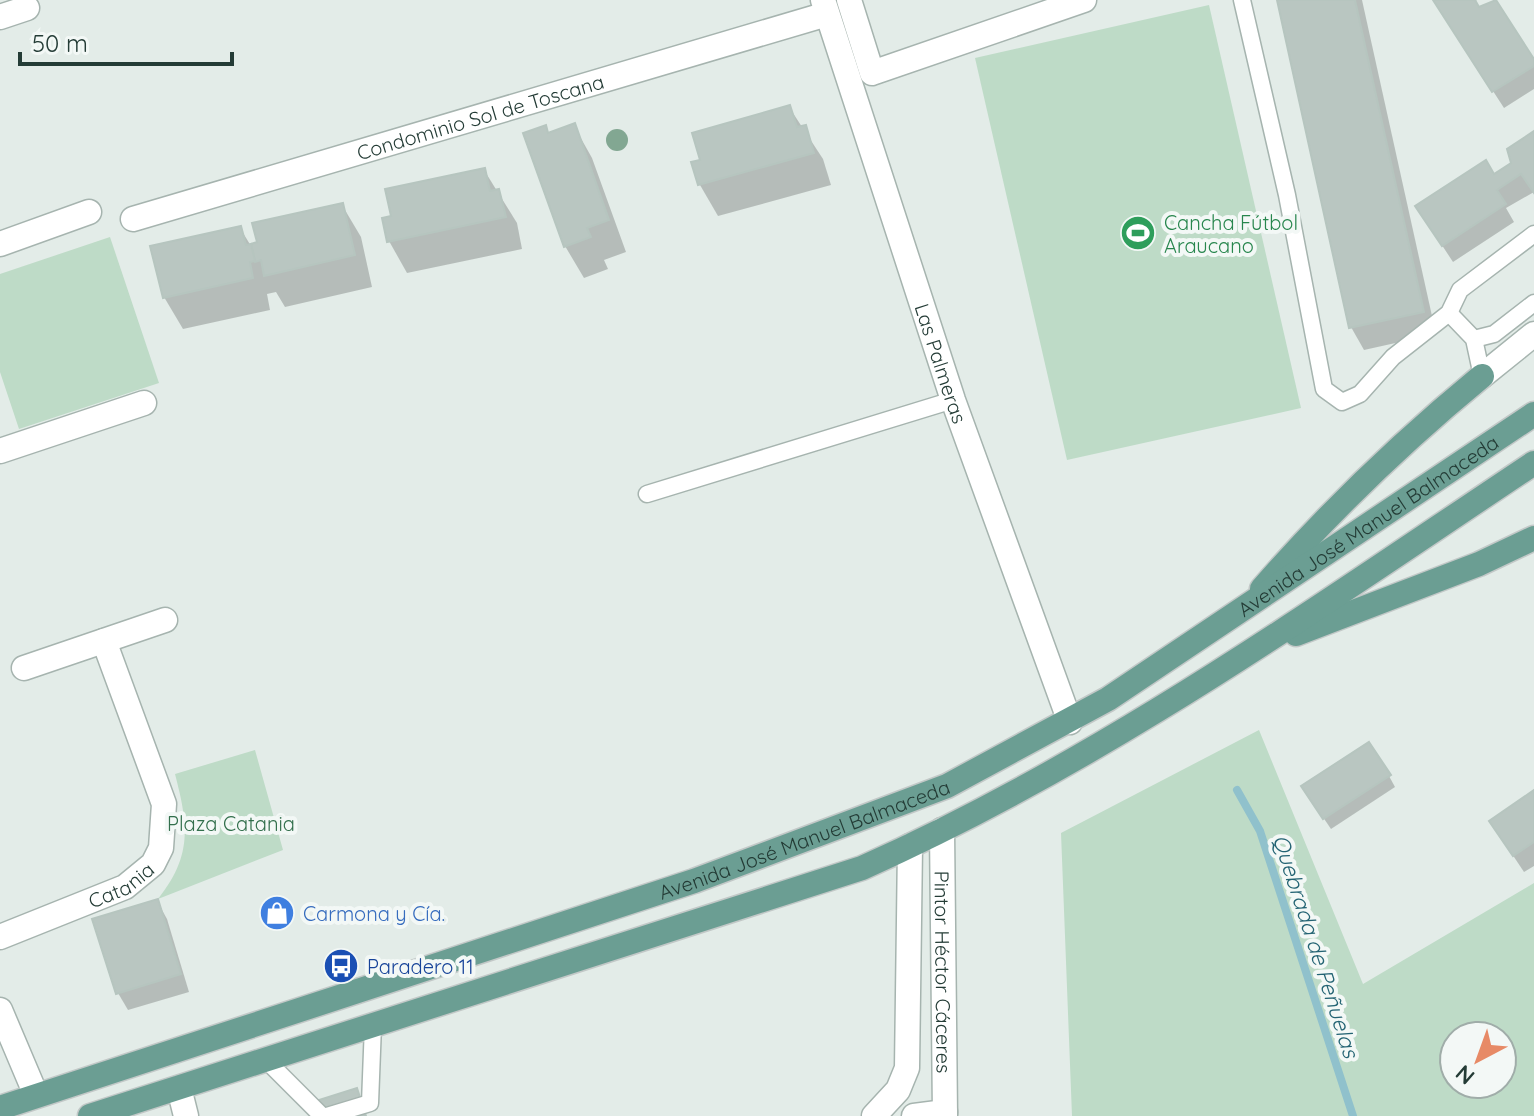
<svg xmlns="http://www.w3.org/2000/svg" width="1534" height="1116" font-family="Quicksand,sans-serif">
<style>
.green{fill:#bedbc7;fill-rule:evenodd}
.shadow{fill:#0003}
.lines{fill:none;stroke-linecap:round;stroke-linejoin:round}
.stream{stroke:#90c1cc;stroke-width:8}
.building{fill:#b9c6c1;stroke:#b6c5bf;stroke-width:2}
.service-casing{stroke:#a6b4af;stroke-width:19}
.minor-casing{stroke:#a6b4af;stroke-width:27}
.tertiary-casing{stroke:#a6b4af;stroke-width:27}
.primary-casing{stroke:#c2c8c7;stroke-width:27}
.service{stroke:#fff;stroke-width:16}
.minor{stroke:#fff;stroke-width:24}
.tertiary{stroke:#fff;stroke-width:24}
.primary{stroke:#6b9e93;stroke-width:24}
.tree{fill:#82a792}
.labels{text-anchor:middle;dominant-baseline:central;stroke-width:8;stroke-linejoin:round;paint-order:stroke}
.street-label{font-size:20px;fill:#243c36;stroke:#f3f8f6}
.leisure-label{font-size:20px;fill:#27864d;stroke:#f3f8f6;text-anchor:start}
.park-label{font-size:20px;fill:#326f4c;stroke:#f3f8f6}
.shop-label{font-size:20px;fill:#366cbe;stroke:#f3f8f6;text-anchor:start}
.transit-label{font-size:20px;fill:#164399;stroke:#f3f8f6;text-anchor:start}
.water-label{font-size:22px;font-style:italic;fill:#236373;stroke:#f3f8f6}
</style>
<rect width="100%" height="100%" fill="#e3ece8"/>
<!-- green -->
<g class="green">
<path d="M1209 5 1301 408 1067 460 975 58Z"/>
<path d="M110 237 159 383 19 429 0 372V274Z"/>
<path d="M1259 730 1363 984 1534 883V1116H1072L1061 833ZM1454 1036H1502V1084H1454Z"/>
<path d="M255 750 283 850 158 899C193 855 188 824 175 774Z"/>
</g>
<!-- shadow -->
<g class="shadow">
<path d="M1279 0H1362L1436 334 1364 350 1351 327Z"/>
<path d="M1434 0H1477L1474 2 1479 10 1494 0 1534 63V89L1504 108Z"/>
<path d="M789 107 823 159 831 185 718 216 700 185 694 164Z"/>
<path d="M574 126 592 158 626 252 604 260 608 269 584 278 565 246 545 127 549 135Z"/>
<path d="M1534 133V192L1506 208 1514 222 1453 262 1428 224 1513 164Z"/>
<path d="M484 170 517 223 522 249 407 273 389 241Z"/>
<path d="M342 205 361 237 372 287 285 307 276 292 267 294 270 310 183 329 164 297 240 228 251 246Z"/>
<path d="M1389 776 1395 787 1331 829 1310 798Z"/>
<path d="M1534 793V866L1524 872 1502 839Z"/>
<path d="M157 901 167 919 189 992 128 1010 118 993Z"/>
</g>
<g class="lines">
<!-- stream -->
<path class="stream" d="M1237 790 1260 831 1353 1116"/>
</g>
<!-- building -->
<g class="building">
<path d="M1277 0H1355L1424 312 1349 328Z"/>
<path d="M1433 0H1475L1479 7 1496 0 1534 59V66L1492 92Z"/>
<path d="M790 105 797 127 806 125 814 153 698 185 691 162 700 160 692 133Z"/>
<path d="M575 123 609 220 587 228 591 237 564 247 523 133 546 125 548 133Z"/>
<path d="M1534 131V193L1521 174 1497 190 1506 204 1442 246 1415 206 1486 160 1494 174 1511 163 1507 149Z"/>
<path d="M485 168 490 191 499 189 506 217 387 242 382 218 391 216 385 189Z"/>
<path d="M343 203 355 255 264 276 261 260 255 262 251 244 257 242 252 223Z"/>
<path d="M241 226 246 245 251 244 255 261 250 262 253 278 163 298 150 246Z"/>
<path d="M1369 742 1391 775 1323 819 1301 786Z"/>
<path d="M1534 790V842L1513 856 1489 821Z"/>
<path d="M158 899 181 974 116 994 92 919Z"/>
<path d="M357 1088 366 1116H317L313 1102Z"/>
</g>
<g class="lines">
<!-- service casing -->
<g class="service-casing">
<g id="service">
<path d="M1242 0 1287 195 1324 389 1342 402 1360 394 1393 357 1449 313 1460 290 1534 234"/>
<path d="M1449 313 1474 339 1482 376"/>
<path d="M1474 339 1494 334 1534 303"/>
<path d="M647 494 953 400"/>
<path d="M265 1059 322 1116"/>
<path d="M327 1116 370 1103 373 1025"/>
</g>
</g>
<!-- minor casing -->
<g class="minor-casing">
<g id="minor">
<path id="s1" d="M823 0 953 400 1070 722"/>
<path d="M849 0 872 73 1084 0"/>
<path d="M0 17 27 8"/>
<path id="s2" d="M133 219 827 14"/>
<path d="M0 244 89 212"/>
<path d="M0 451 144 403"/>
<path d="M24 668 165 620"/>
<path id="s3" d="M942 830 945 1116"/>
<path id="s4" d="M0 937 125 887 153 864 161 848 164 804 104 641"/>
<path d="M0 1010 36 1095"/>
<path d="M179 1088 186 1116"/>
<path d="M874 1116 898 1090 907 1068 910 846"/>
<path d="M914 1116 945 1112"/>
</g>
</g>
<!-- tertiary casing -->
<g class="tertiary-casing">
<path id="tertiary" d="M1482 376 1534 334"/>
</g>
<!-- primary casing -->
<g class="primary-casing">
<g id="primary">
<path d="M1262 589C1330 511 1403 441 1482 376"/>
<path d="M1296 634 1479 564 1534 538"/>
<path id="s5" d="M0 1108 694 881 947 786 1108 699 1534 414"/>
<path d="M90 1116 862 868C1102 761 1316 608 1534 463"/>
</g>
</g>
<!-- service -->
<use href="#service" class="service"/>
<!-- minor -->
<use href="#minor" class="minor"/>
<!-- tertiary -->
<use href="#tertiary" class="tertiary"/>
<!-- primary -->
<use href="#primary" class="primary"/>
</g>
<!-- trees -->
<circle class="tree" cx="617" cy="140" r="11"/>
<!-- icons -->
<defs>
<g id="stadium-disc" transform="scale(1.8)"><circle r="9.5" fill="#2e9e5b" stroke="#f3f8f6"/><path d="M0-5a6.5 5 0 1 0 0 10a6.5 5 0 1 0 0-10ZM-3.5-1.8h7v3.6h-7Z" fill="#fff"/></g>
<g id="shop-disc" transform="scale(1.8)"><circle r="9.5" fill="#3f7fe0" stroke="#f3f8f6"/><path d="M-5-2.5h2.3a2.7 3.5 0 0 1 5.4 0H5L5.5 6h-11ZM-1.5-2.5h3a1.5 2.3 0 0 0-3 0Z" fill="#fff"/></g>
<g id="bus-disc" transform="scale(1.8)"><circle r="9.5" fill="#1a4fb4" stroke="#f3f8f6"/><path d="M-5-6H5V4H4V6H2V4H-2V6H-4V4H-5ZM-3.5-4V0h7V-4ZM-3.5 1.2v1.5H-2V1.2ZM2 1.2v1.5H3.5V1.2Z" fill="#fff"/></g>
</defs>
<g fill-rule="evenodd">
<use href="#stadium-disc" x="1138" y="233"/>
<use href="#shop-disc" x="277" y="913"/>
<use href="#bus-disc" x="341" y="966"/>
</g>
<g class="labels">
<!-- street labels -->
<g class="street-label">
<text stroke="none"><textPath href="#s2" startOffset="362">Condominio Sol de Toscana</textPath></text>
<text stroke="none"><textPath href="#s1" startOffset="382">Las Palmeras</textPath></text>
<text stroke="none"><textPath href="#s5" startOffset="1496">Avenida José Manuel Balmaceda</textPath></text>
<text stroke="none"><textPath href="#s5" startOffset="848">Avenida José Manuel Balmaceda</textPath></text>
<text stroke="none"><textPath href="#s4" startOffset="132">Catania</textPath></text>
<text stroke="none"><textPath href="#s3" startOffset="142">Pintor Héctor Cáceres</textPath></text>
</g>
<!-- leisure labels -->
<g class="leisure-label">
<text x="1164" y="222">Cancha Fútbol<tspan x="1164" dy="23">Araucano</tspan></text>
</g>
<!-- park labels -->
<g class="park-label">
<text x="231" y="823">Plaza Catania</text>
</g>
<!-- shop labels -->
<g class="shop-label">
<text x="303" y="913">Carmona y Cía.</text>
</g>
<!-- transit labels -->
<g class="transit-label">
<text x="367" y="966">Paradero 11</text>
</g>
<!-- water labels -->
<g class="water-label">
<text transform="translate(1316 946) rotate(72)">Quebrada de Peñuelas</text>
</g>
</g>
<!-- north arrow -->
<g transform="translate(1478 1060) rotate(221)"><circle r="38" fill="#f3f8f6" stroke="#a0ada9" stroke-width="2"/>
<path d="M0-6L14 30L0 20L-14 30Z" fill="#e78a66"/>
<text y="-12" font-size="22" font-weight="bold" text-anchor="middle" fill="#243c36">N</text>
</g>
<!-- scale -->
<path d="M20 52v12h212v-12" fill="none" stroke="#243c36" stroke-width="4"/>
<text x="32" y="52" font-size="24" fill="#243c36" stroke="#f3f8f6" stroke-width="6" paint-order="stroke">50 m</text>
</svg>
